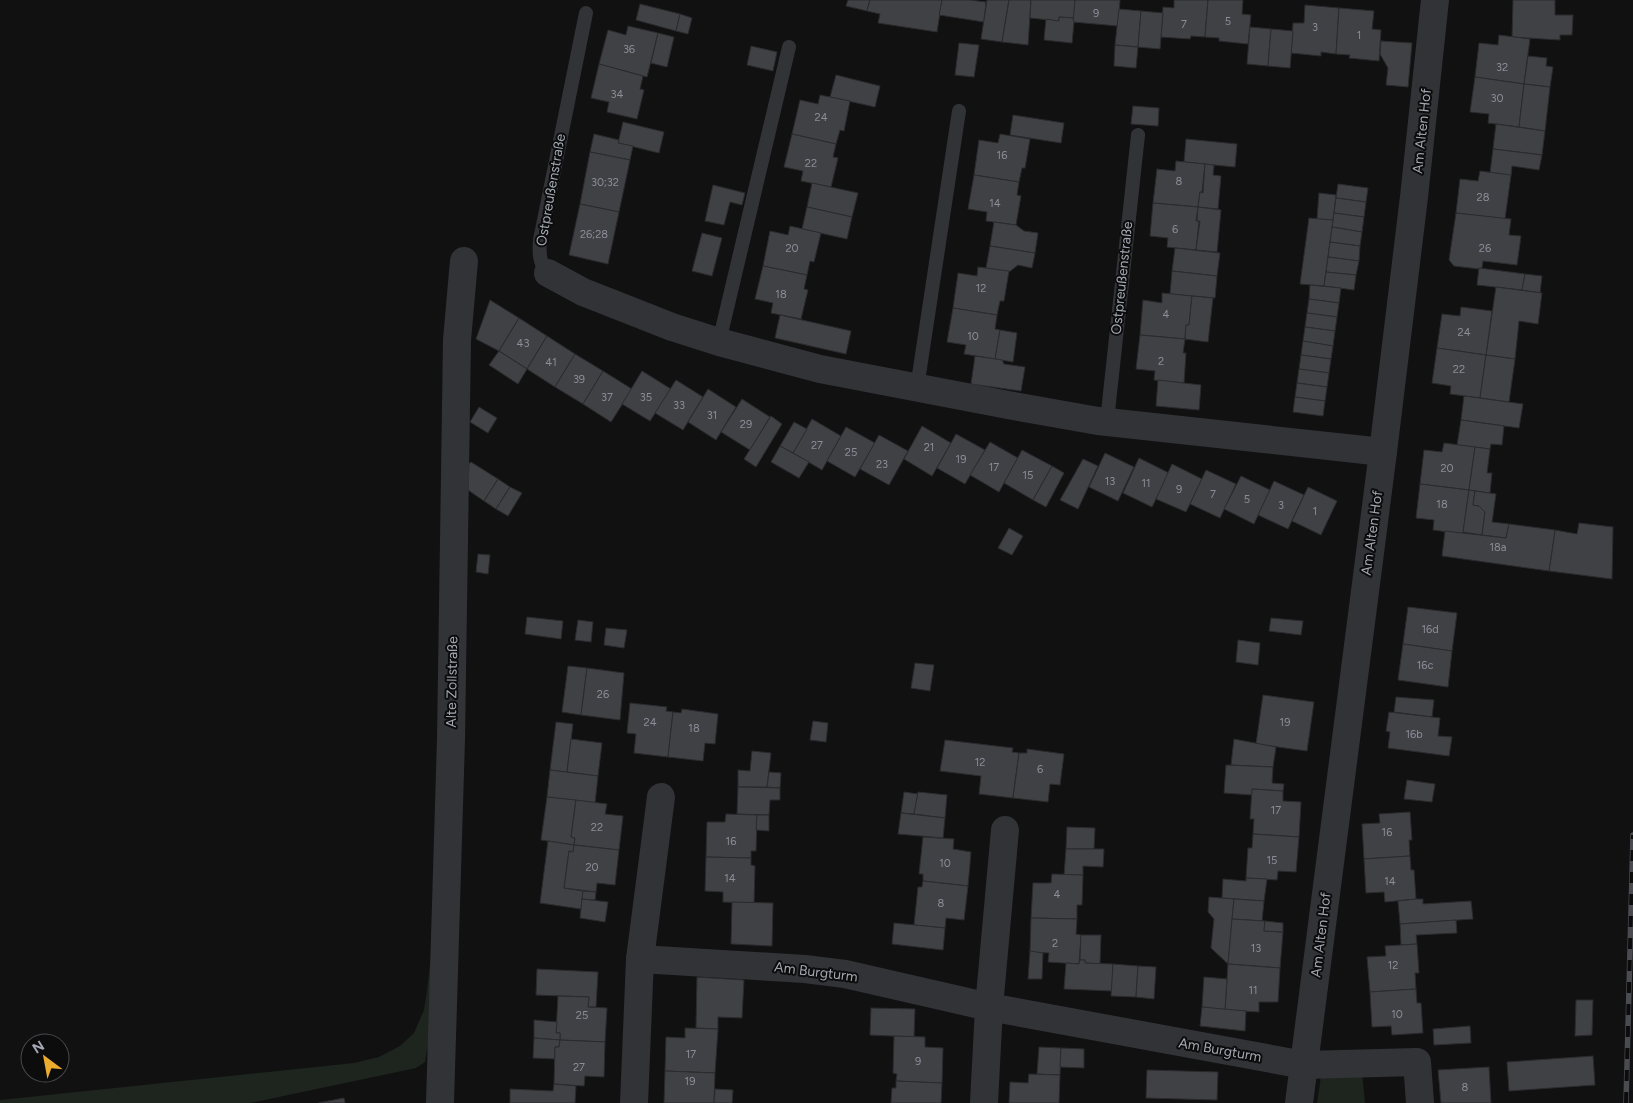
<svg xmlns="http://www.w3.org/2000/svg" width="1633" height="1103" font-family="Figtree,sans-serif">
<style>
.green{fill:#1d251e}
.building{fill:#404145;stroke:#2b2b2e}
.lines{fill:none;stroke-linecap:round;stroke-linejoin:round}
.service{stroke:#323337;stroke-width:14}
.minor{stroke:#323337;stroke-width:28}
.rail-casing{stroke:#494b50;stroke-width:5.5}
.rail{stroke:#0c0c0d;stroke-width:4;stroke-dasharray:11;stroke-linecap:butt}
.labels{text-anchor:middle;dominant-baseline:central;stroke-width:4;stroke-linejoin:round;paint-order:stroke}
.number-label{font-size:11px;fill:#8a8e98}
.street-label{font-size:14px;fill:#a3a8b3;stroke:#0c0c0d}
</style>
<rect width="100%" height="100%" fill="#111112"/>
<!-- green -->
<g class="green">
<path d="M438 892 432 1039 427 1050 425 1062 416 1068 250 1103H0V1100L354 1063 379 1057 400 1046 414 1033 424 1010 427 991Z"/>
<path d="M1362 1073 1365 1103H1317L1321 1076Z"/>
</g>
<!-- building -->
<g class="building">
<path d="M848 0H870L867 11 846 6Z"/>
<path d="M870 0H942L937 32 878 23 880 14 867 11Z"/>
<path d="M942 0H970L986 2 984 22 939 15Z"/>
<path d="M987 0H1009L1002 42 981 39Z"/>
<path d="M1009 0H1031L1028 45 1002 42Z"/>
<path d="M1031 0H1075L1074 18 1059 17V21L1030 18Z"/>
<path d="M1075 0H1120L1118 26 1073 22Z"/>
<path d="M1174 0H1208L1205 37 1191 36 1190 39 1161 37 1163 7 1174 8Z"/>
<path d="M1208 0H1243L1242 14 1251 15 1248 44 1219 41V38L1205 37Z"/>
<path d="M1513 0H1555V15H1573L1572 35H1560V40L1512 37Z"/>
<path d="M640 4 680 14 676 31 636 20Z"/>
<path d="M1305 5 1339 8 1336 54 1321 52V56L1291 53 1293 23H1304Z"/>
<path d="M1339 8 1374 11 1372 29 1381 30 1379 61 1349 58 1350 55 1336 54Z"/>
<path d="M1119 9 1141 11 1138 47 1115 45Z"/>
<path d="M1141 11 1163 13 1160 49 1138 47Z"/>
<path d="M680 14 692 18 688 34 676 31Z"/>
<path d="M1059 17 1073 18 1074 22 1072 43 1044 40 1046 19 1059 21Z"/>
<path d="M628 26 658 33 647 77 599 64 608 30 626 35Z"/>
<path d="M1250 27 1271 29 1268 66 1247 64Z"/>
<path d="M1271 29 1293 31 1290 68 1268 66Z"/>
<path d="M658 33 674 37 667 67 651 63Z"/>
<path d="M1499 35 1530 39 1524 84 1475 77 1479 43 1498 45Z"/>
<path d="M1381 41 1412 43 1408 87 1386 85 1388 68 1380 54Z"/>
<path d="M959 43 979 45 974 77 955 75Z"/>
<path d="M1115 45 1138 47 1136 68 1114 66Z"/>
<path d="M751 46 777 52 773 71 747 65Z"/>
<path d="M1528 56 1547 58 1546 66 1553 67 1550 87 1524 84Z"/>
<path d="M599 64 643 76 640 89 644 90 637 119 607 112 609 102 591 98Z"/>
<path d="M836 75 880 86 875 107 830 97Z"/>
<path d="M1475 77 1524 84 1519 127 1488 123 1489 114 1470 112Z"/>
<path d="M1524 84 1550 87 1545 131 1519 127Z"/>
<path d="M820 95 850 101 844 131 840 130 836 144 792 134 800 100 818 104Z"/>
<path d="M1133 106 1159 108 1158 126 1131 124Z"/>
<path d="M1013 115 1064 123 1061 143 1010 135Z"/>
<path d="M623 122 664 132 659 153 618 143Z"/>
<path d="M1496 124 1545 131 1542 155 1493 149Z"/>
<path d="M594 134 619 140 618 143 633 146 630 160 590 152Z"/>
<path d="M792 134 836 144 833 157 838 158 831 187 801 181 803 171 784 167Z"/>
<path d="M1000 134 1030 139 1025 168H1022L1019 182 974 175 979 140 998 143Z"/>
<path d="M1186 139 1237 144 1235 167 1184 162Z"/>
<path d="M1493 149 1542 155 1539 170 1512 166 1511 176 1490 173Z"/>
<path d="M590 152 630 160 619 212 580 204Z"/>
<path d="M1176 161 1205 164 1202 192H1200L1198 207 1153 203 1157 169 1175 171Z"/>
<path d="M1205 164 1214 165 1213 175 1221 176 1218 209 1198 207 1200 192 1203 193Z"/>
<path d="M1480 171 1511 175 1505 219 1456 213 1460 179 1478 181Z"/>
<path d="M974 175 1019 182 1017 195 1021 196 1016 225 986 221 987 212 968 209Z"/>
<path d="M812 183 858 193 852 217 807 207Z"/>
<path d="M1338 184 1368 188 1366 202 1336 198Z"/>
<path d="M713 185 745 193 742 205 730 202 724 225 705 221Z"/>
<path d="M1319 193 1336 195 1333 220 1317 219Z"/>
<path d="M1336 198 1366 202 1364 217 1334 213Z"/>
<path d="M1153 203 1198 207 1196 221H1199L1196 250 1167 247 1168 238 1150 236Z"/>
<path d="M580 204 619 212 608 264 569 255Z"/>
<path d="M807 207 852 217 847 239 802 229Z"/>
<path d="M1198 207 1221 210 1217 252 1196 250 1200 221H1197Z"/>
<path d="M1334 213 1364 217 1362 232 1332 227Z"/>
<path d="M1456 213 1511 219 1509 235 1521 236 1517 265 1483 261 1482 268 1479 269 1454 266 1449 260Z"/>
<path d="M1309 218 1333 220 1324 286 1300 284Z"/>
<path d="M994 222 1016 225 1024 231 1038 233 1035 253 990 246Z"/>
<path d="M790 226 821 233 814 262 810 261 807 275 763 266 770 231 788 235Z"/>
<path d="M1332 227 1362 232 1360 246 1330 242Z"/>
<path d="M702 233 722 238 712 276 692 271Z"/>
<path d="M1330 242 1360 246 1359 261 1328 257Z"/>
<path d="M990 246 1035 253 1032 268 1018 265 1009 272 986 268Z"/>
<path d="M1175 248 1220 253 1217 276 1172 271Z"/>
<path d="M1328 257 1359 261 1356 275 1326 272Z"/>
<path d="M763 266 807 275 804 289 808 290 801 319 771 313 773 303 755 299Z"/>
<path d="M978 267 1009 271 1004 301H1000L997 315 953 308 958 273 977 276Z"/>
<path d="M1479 268 1525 274 1522 290 1477 285Z"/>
<path d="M1172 271 1217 276 1215 298 1170 294Z"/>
<path d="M1326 272 1356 275 1354 290 1324 286Z"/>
<path d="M1525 274 1542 276 1540 293 1522 290Z"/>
<path d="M1310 285 1341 288 1339 303 1309 299Z"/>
<path d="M1496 287 1542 293 1538 324 1519 321 1515 359 1486 355Z"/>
<path d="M1162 293 1192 296 1189 325H1186L1185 339 1140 335 1143 300 1162 303Z"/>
<path d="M1192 296 1213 298 1208 342 1185 339 1186 325H1189Z"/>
<path d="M1309 299 1339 303 1337 317 1307 313Z"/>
<path d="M490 300 519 318 499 351 476 339Z"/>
<path d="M1461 307 1492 311 1486 355 1437 348 1442 314 1460 316Z"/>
<path d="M953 308 997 315 995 329 1000 330 995 359 964 354 966 345 947 342Z"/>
<path d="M1307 313 1337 317 1335 331 1305 327Z"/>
<path d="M780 315 851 331 846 354 775 338Z"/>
<path d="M519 318 547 336 527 369 499 351Z"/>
<path d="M1305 327 1335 331 1333 346 1303 341Z"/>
<path d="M1000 330 1017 333 1013 362 995 359Z"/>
<path d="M1140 335 1185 339 1183 353H1186L1184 383 1154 380 1155 371 1136 369Z"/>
<path d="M547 336 575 354 555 387 527 369Z"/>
<path d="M1303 341 1333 346 1331 359 1301 355Z"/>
<path d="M1437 348 1486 355 1480 398 1450 394 1451 386 1432 383Z"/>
<path d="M499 351 527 369 518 384 489 365Z"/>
<path d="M575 354 603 371 583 404 555 387Z"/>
<path d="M1301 355 1331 359 1329 373 1299 369Z"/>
<path d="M1486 355 1515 359 1509 402 1480 398Z"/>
<path d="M975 356 1002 360 1004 364 1025 367 1021 391 971 384Z"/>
<path d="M1299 369 1329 373 1327 387 1297 383Z"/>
<path d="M603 371 632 389 611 422 583 404Z"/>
<path d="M642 371 671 389 650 421 622 404Z"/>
<path d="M676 380 703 397 683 430 655 413Z"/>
<path d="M1158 380 1201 385 1199 410 1156 406Z"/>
<path d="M1297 383 1327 387 1325 401 1295 397Z"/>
<path d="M708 389 736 407 716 440 688 422Z"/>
<path d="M1464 396 1523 404 1519 428 1461 420Z"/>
<path d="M1295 397 1325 401 1323 416 1293 412Z"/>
<path d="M742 399 770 417 750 450 721 432Z"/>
<path d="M479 407 497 418 488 433 470 422Z"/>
<path d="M771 416 782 424 756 467 744 459Z"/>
<path d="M812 419 841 436 822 470 793 453Z"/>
<path d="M1461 420 1504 426 1502 445 1491 444 1490 449 1457 445Z"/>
<path d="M794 422 807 429 793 453 780 446Z"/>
<path d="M922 426 951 443 932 476 904 459Z"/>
<path d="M846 427 875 443 855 477 827 461Z"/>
<path d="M956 434 985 450 965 484 937 468Z"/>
<path d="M879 435 908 451 889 485 860 469Z"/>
<path d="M990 442 1018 458 999 492 970 475Z"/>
<path d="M1444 443 1475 447 1469 490 1420 484 1424 450 1442 452Z"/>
<path d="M780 446 809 462 799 478 771 462Z"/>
<path d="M1475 447 1490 449 1487 473H1492L1490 493 1469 490Z"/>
<path d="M1022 450 1052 466 1033 500 1004 483Z"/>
<path d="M1105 453 1134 467 1118 501 1089 487Z"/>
<path d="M1139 458 1169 473 1152 507 1123 493Z"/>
<path d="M1083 459 1098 466 1078 509 1060 500Z"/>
<path d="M471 462 498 479 484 501 468 490 469 464Z"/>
<path d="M1172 464 1202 479 1186 512 1156 499Z"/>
<path d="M1052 466 1064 473 1046 507 1033 500Z"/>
<path d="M1206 470 1236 484 1220 518 1190 504Z"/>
<path d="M1241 476 1270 490 1254 524 1224 509Z"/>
<path d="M498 479 510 487 496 509 484 501Z"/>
<path d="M1274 481 1304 495 1288 529 1258 515Z"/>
<path d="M1420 484 1469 490 1463 534 1433 530 1434 520 1416 518Z"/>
<path d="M510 487 522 493 508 516 496 509Z"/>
<path d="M1308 487 1337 501 1321 535 1292 521Z"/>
<path d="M1469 490 1475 491 1473 505 1479 506 1485 512 1482 535 1463 532Z"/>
<path d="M1475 491 1496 494 1492 522 1509 524 1506 538 1482 535 1485 512 1479 506 1473 505Z"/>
<path d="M1579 523 1613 527 1612 579 1549 571 1555 530 1577 534Z"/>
<path d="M1509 524 1555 530 1549 571 1442 556 1445 531 1506 538Z"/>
<path d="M1009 528 1023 536 1012 555 998 548Z"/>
<path d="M478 554 490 555 488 574 476 572Z"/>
<path d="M1408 607 1457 613 1452 651 1403 644Z"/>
<path d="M527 617 563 621 561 639 525 634Z"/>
<path d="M1271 618 1303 621 1301 635 1269 631Z"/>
<path d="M578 620 593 622 591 642 575 640Z"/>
<path d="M606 628 627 630 624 648 604 645Z"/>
<path d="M1238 640 1260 643 1258 665 1236 662Z"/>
<path d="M1403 644 1452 651 1448 687 1398 680Z"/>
<path d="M915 663 934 665 930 691 911 688Z"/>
<path d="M568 666 587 668 581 715 562 712Z"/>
<path d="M587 668 624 673 620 720 581 715Z"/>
<path d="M1263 695 1314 702 1307 751 1256 744Z"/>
<path d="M1396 697 1434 700 1432 717 1394 712Z"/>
<path d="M630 703 667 707 666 711 673 712 668 757 634 753 636 734 627 733Z"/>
<path d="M682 709 718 714 715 744 705 743 703 761 668 757 673 712 681 713Z"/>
<path d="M1389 712 1440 718 1438 736 1452 737 1449 756 1388 748 1390 732 1386 731Z"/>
<path d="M813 721 828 723 826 742 810 740Z"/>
<path d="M556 722 573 724 567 772 550 770Z"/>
<path d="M571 739 602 743 598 776 567 772Z"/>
<path d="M1234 739 1276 747 1273 767 1231 765Z"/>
<path d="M945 740 1013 748 1012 752 1019 753 1013 798 979 794 981 776 940 771Z"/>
<path d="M1027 749 1064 754 1060 785 1050 784 1048 802 1013 798 1019 753H1027Z"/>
<path d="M752 751 771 753 767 787H738V770L750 771Z"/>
<path d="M1226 765 1273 767 1272 783 1284 784 1283 791 1252 789V795L1224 793Z"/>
<path d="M550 770 598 776 595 803 547 797Z"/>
<path d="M769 772 781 773 780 788 767 787Z"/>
<path d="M1407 780 1435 784 1432 802 1404 799Z"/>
<path d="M738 787 780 788V800H770L769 815 737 814Z"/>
<path d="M1252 789 1283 791V801L1301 802 1299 837 1253 834 1254 819H1250Z"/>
<path d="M904 792 918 794 914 814 901 813Z"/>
<path d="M918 792 947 795 945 818 914 814Z"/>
<path d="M547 797 576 800 571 837 575 838 574 845 541 840Z"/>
<path d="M576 800 607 804 605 814 623 816 619 850 574 845 575 838 571 837Z"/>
<path d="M1410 812 1412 840H1409L1410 856 1364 859 1362 824 1380 823 1379 814Z"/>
<path d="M901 813 945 818 943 838 898 834Z"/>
<path d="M726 814 757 815 756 851H751V858L706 857 707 822H725Z"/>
<path d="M757 815H769V831L756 830Z"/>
<path d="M1067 827 1095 828 1094 849H1066Z"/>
<path d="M1253 834 1299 837 1296 872 1278 871 1277 880 1246 878 1248 848H1252Z"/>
<path d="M923 837 954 839 953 849 971 852 968 886 923 881V874H919Z"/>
<path d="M548 841 574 845 573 852 569 851 564 888 583 891 581 909 540 903Z"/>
<path d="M574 845 619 850 615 885 597 883 596 892 564 888 569 851 573 852Z"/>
<path d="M1066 849H1104L1103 867 1083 866V875H1064Z"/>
<path d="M1410 856 1411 870H1414L1416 899 1385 902 1384 892 1366 893 1364 859Z"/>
<path d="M706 857 751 858V865L755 866 754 903 723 902V892L705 891Z"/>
<path d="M1052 874 1083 875 1082 905H1077V919L1031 918 1033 883H1051Z"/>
<path d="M1246 878 1267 879 1264 901 1222 898 1223 879 1246 881Z"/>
<path d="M923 881 968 886 964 920 946 918 945 928 914 925 918 887H922Z"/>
<path d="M583 891 596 892 595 900 582 899Z"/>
<path d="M1209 897 1234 899 1228 964 1211 948 1214 919 1208 912Z"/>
<path d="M582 899 608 902 605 922 580 918Z"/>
<path d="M1234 899 1264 901 1262 921 1232 919Z"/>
<path d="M1416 899H1423V904L1471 901 1473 919 1400 924 1398 901Z"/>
<path d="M732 902 773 903 772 946 731 944Z"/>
<path d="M1031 918 1077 919 1076 934 1081 935 1079 964 1048 962 1049 953 1030 952Z"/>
<path d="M1232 919 1265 921 1264 931 1283 932 1280 968 1228 964Z"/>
<path d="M1456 920 1457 933 1416 935 1417 944 1401 945 1400 924Z"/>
<path d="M1265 921 1283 923V932L1264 931Z"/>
<path d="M894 923 945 928 943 950 892 944Z"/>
<path d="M1081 935H1101L1100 964 1085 963V960H1080Z"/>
<path d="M1417 944 1419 973H1415L1416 989 1370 992 1367 957 1386 956 1385 946Z"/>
<path d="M1030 951 1043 953 1042 979H1028Z"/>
<path d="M1080 960H1085V963L1113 964 1112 991 1064 989 1066 963 1079 964Z"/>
<path d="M1113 964 1138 966 1136 997 1111 996Z"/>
<path d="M1228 964 1280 968 1278 1002H1259V1012L1225 1010Z"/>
<path d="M1138 966 1156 967 1154 999 1136 997Z"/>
<path d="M537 969 598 972 596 1007H588L589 997 536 995Z"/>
<path d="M697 977 744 980 742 1018 718 1017V1029L696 1028Z"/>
<path d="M1204 977 1227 979 1225 1010 1202 1007Z"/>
<path d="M1416 989 1417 1003H1421L1423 1033 1392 1035 1391 1026 1372 1027 1370 992Z"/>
<path d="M558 996 589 997 588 1007 607 1008 605 1042 560 1040V1033H556Z"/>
<path d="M1576 1000H1593L1592 1035 1575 1036Z"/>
<path d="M1202 1007 1246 1011 1245 1031 1200 1026Z"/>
<path d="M871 1008 915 1009 914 1037 870 1035Z"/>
<path d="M534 1020 557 1022 556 1033H560V1040L534 1038Z"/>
<path d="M1470 1026 1471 1043 1434 1045 1433 1029Z"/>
<path d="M685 1028 718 1029 715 1073 665 1071 666 1037 685 1038Z"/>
<path d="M894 1036 925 1037V1047L943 1048 942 1083 896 1081 897 1074 893 1073Z"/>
<path d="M534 1038 560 1040 559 1047H555V1059L533 1058Z"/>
<path d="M560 1040 605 1042 604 1077 585 1076 584 1086 554 1084 555 1047H559Z"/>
<path d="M1039 1047 1061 1048 1060 1075 1037 1074Z"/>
<path d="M1061 1048 1084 1049V1068L1060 1067Z"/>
<path d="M1593 1056 1595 1085 1509 1091 1507 1062Z"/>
<path d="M1489 1067 1491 1103H1441L1438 1070Z"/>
<path d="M1147 1070 1218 1072 1217 1100 1146 1098Z"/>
<path d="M665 1071 715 1073 714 1103H664Z"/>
<path d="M1029 1074 1060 1075 1059 1103H1009L1010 1082 1028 1083Z"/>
<path d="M896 1081 942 1083 941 1103H891L892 1088H896Z"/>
<path d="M554 1084 576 1086 575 1103H510V1089L553 1091Z"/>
<path d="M715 1089 733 1090 732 1103H714Z"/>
<path d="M344 1098 345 1103H318Z"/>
</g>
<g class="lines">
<!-- service -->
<g class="service">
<path d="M548 273C539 263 539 253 540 240L586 13"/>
<path d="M719 342 789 47"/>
<path d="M917 388 959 111"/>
<path d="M1107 421 1138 135"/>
</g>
<!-- minor -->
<g class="minor">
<path d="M548 273 583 292 672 327 719 342 820 369 1008 405 1098 421 1383 452"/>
<path d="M640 959 805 969 845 974 989 1007 1304 1065 1417 1062 1420 1103"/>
<path d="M440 1103 451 739 457 340 464 261"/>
<path d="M634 1103 640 959 661 797"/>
<path d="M984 1103 989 1007 1005 830"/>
<path d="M1299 1103 1383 452 1414 197 1435 0"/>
</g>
<!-- rail casing -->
<g class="rail-casing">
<path id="rail" d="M1626 1103 1633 835"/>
</g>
<!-- rail -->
<use href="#rail" class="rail"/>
</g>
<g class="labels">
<!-- number labels -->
<g class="number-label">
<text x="1096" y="13">9</text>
<text x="1228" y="21">5</text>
<text x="1184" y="24">7</text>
<text x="1315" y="27">3</text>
<text x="1359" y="35">1</text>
<text x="629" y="49">36</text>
<text x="1502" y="67">32</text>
<text x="617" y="94">34</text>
<text x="1497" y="98">30</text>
<text x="821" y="117">24</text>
<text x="1002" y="155">16</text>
<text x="811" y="163">22</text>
<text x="1179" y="181">8</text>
<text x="605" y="182">30;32</text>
<text x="1483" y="197">28</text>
<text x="995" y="203">14</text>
<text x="1175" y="229">6</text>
<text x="594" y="234">26;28</text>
<text x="792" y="248">20</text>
<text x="1485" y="248">26</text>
<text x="981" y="288">12</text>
<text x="781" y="294">18</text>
<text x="1166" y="314">4</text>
<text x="1464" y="332">24</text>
<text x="973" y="336">10</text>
<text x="523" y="343">43</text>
<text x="1161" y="361">2</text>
<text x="551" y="362">41</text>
<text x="1459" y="369">22</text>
<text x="579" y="379">39</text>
<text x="607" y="397">37</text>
<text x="646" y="397">35</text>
<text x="679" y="405">33</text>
<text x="712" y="415">31</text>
<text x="746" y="424">29</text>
<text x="817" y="445">27</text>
<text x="929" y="447">21</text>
<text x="851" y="452">25</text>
<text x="961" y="459">19</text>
<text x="882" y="464">23</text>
<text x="994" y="467">17</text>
<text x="1447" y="468">20</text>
<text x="1028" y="475">15</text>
<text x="1110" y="481">13</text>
<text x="1146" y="483">11</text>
<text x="1179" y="489">9</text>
<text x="1213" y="494">7</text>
<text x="1247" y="499">5</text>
<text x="1442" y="504">18</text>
<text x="1281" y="505">3</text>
<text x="1315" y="511">1</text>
<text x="1498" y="547">18a</text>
<text x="1430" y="629">16d</text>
<text x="1425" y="665">16c</text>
<text x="603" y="694">26</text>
<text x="650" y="722">24</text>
<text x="1285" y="722">19</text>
<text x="694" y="728">18</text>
<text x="1414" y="734">16b</text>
<text x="980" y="762">12</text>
<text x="1040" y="769">6</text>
<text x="1276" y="810">17</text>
<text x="597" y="827">22</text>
<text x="1387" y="832">16</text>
<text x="731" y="841">16</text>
<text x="1272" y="860">15</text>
<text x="945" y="863">10</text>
<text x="592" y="867">20</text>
<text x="730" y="878">14</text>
<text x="1390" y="881">14</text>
<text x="1057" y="894">4</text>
<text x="941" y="903">8</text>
<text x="1055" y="943">2</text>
<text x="1256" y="948">13</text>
<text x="1393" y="965">12</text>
<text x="1253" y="990">11</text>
<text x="1397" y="1014">10</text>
<text x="582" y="1015">25</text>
<text x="691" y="1054">17</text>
<text x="918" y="1061">9</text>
<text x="579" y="1067">27</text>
<text x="690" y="1081">19</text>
<text x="1465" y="1087">8</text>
</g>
<!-- street labels -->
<g class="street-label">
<text transform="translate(1422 131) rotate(-84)">Am Alten Hof</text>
<text transform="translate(551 190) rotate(-80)">Ostpreußenstraße</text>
<text transform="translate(1122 278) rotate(-84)">Ostpreußenstraße</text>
<text transform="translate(1372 533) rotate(-82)">Am Alten Hof</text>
<text transform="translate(452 682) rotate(-89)">Alte Zollstraße</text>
<text transform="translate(1321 935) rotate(-83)">Am Alten Hof</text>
<text transform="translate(816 972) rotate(7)">Am Burgturm</text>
<text transform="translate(1220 1050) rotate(10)">Am Burgturm</text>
</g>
</g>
<!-- north arrow -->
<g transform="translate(45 1058) rotate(328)"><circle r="24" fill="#0c0c0d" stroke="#484a4f"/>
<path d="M0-4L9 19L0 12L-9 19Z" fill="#ecaa2f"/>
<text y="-8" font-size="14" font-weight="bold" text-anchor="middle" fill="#a3a8b3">N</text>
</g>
</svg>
